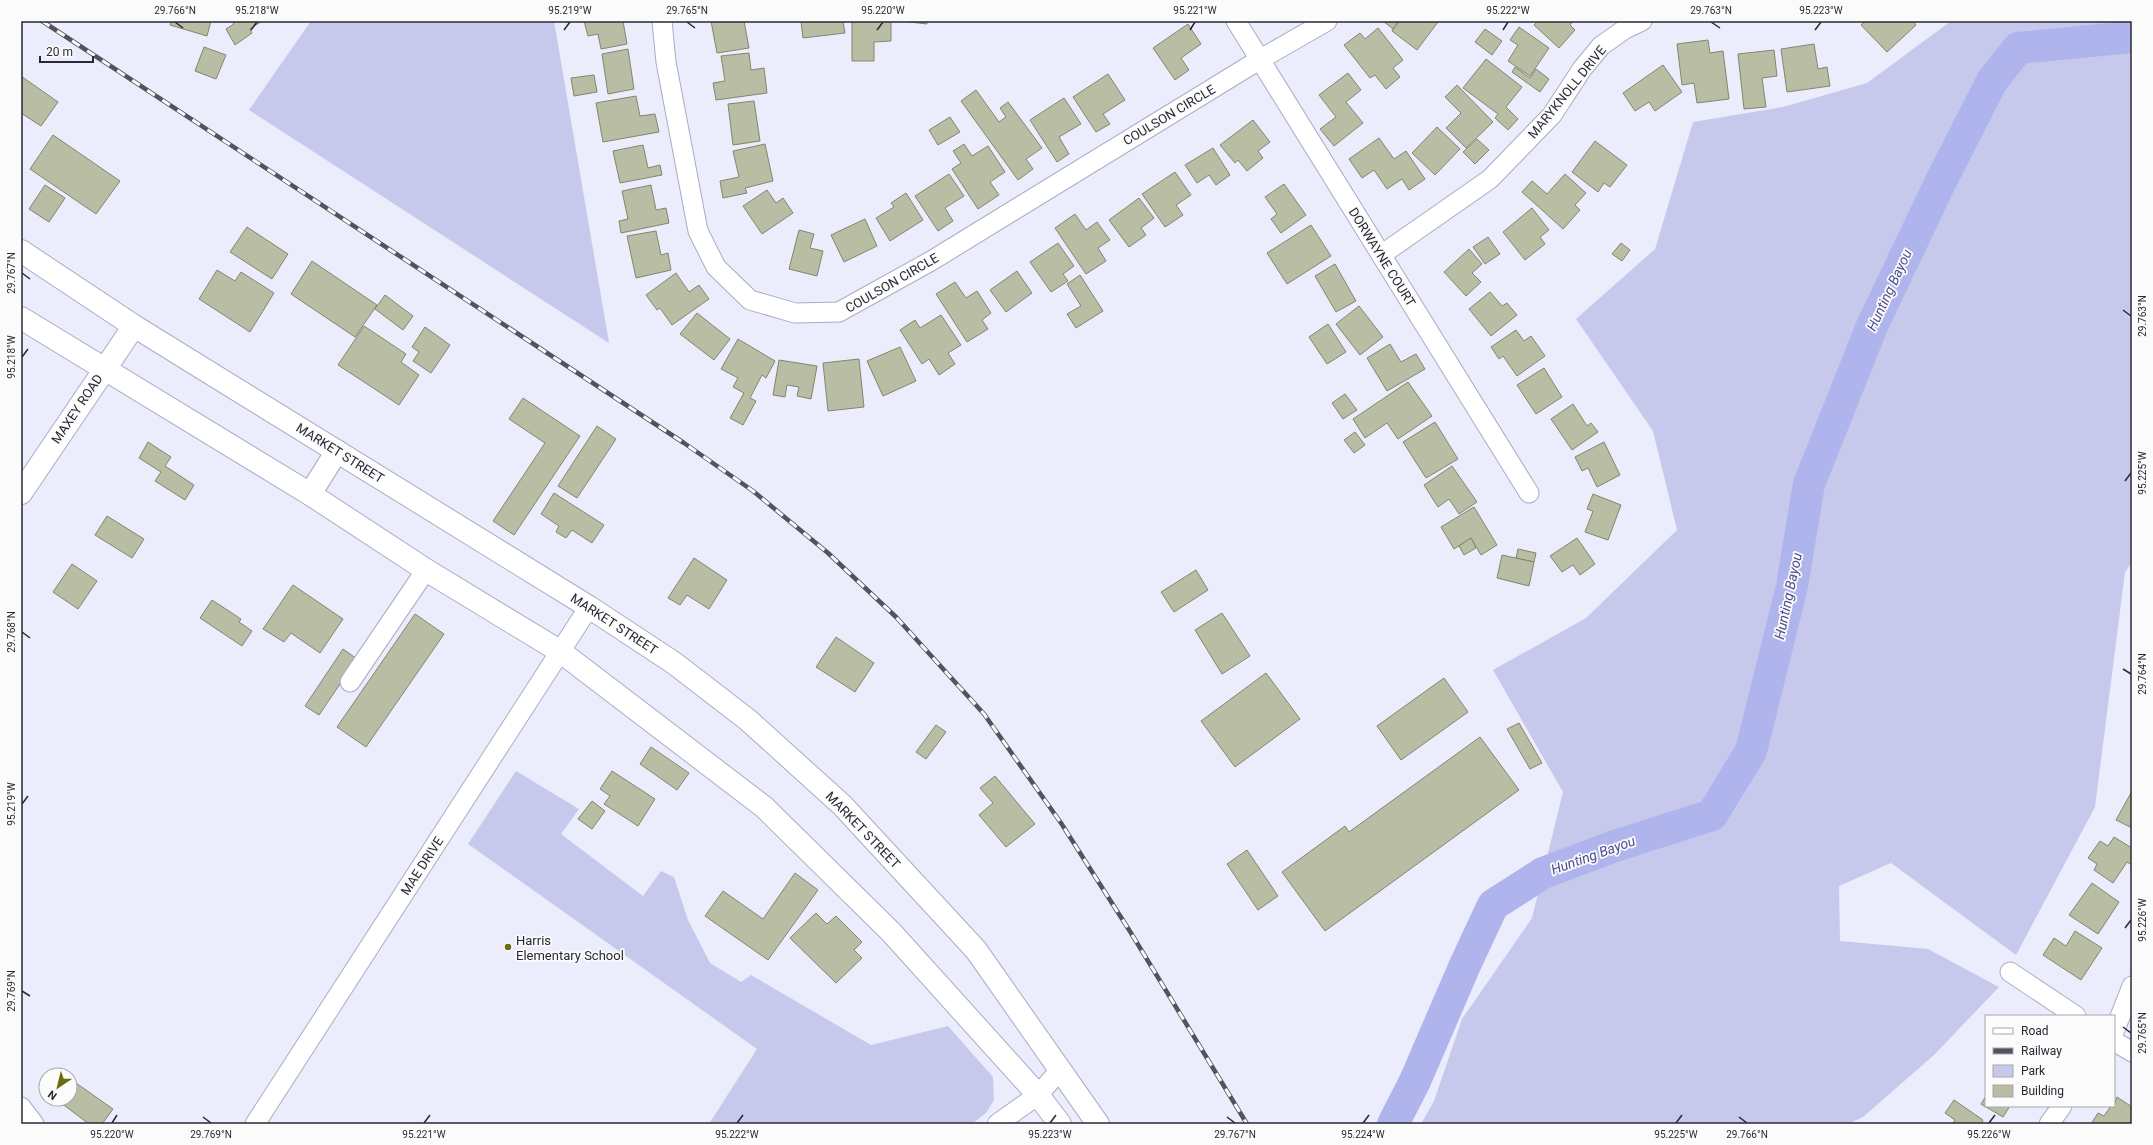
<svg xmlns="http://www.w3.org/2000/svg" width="2153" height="1145" font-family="Roboto,sans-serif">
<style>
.green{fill:#c6c9ec}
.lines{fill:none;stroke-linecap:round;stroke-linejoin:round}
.river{stroke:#afb4ed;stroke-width:32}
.building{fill:#b9bda3;stroke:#83866e}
.street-casing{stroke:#aaacc5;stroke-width:21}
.secondary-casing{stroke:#aaacc5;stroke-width:24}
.street{stroke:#fff;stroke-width:19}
.secondary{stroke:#fff;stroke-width:22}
.rail-casing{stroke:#52535e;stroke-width:4.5}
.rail{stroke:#fbfbfb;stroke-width:3;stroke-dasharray:9;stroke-linecap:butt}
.ticks{fill:none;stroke:#282933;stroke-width:1.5}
.poi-dot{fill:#676d11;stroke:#fbfbfb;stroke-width:1.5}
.labels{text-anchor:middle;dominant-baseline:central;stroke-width:3.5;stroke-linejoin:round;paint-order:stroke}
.street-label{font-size:13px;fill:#282933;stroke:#fbfbfb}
.poi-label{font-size:13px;fill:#282933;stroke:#fbfbfb;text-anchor:start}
.water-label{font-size:14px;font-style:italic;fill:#4b4b8f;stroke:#fbfbfb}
.neatline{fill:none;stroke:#282933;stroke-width:1.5}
.ticks-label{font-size:10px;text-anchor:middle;fill:#282933}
</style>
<rect width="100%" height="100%" fill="#ebecfc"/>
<!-- green -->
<g class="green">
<path d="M311 21H554L609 343 249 110Z"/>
<path d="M1951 21H2132V562L2125 572 2095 807 2016 955 1891 863 1839 886 1840 941 1928 949 1999 987 1934 1055 1863 1117 1848 1124H1421L1434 1101 1462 1019 1532 918 1563 792 1493 670 1586 618 1677 530 1653 431 1576 319 1655 249 1693 122 1783 107 1867 83Z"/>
<path d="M516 771 579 809 561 834 643 896 661 871 674 877 688 920 710 963 741 982 751 975 871 1045 948 1026 993 1077 994 1100 986 1113 972 1124H709L757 1049 468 844Z"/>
</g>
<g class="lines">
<!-- river -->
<path class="river" d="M1393 1124 1415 1081 1465 965 1493 905 1543 873 1615 846 1712 815 1751 751 1792 586 1809 484 1872 326 1940 183 1992 81 2018 48 2132 37"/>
</g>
<!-- building -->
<g class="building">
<path d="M171 21H211L207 36 170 25Z"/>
<path d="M231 21H262L250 29 252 33 235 45 226 29 234 24Z"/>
<path d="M584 21H623L627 44 601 49 598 34 588 36Z"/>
<path d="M711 21H744L749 48 717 53Z"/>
<path d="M801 21H843L845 33 803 38Z"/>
<path d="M852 21H891V41L874 42V61H852Z"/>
<path d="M901 21H927V24Z"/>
<path d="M1383 21H1399L1393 29Z"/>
<path d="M1399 21H1437L1438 22 1417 50 1392 31Z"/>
<path d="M1538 21H1573L1570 25 1575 30 1559 48 1534 25Z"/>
<path d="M1865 21H1913L1916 25 1887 52 1861 25Z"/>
<path d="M1188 24 1201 44 1181 58 1189 70 1175 80 1153 48Z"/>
<path d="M1519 27 1549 48 1530 76 1508 61 1518 45 1510 40Z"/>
<path d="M1378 28 1403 60 1393 68 1400 77 1386 89 1375 75 1370 78 1344 45 1360 33 1365 39Z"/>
<path d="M1485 29 1502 41 1492 55 1475 42Z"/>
<path d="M1708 40 1710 53 1723 51 1729 99 1697 103 1694 83 1682 85 1677 44Z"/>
<path d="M1814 44 1818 69 1827 67 1830 86 1787 92 1781 49Z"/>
<path d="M204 47 226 55 216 79 195 71Z"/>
<path d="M628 49 634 89 608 94 602 54Z"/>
<path d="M1774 50 1777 76 1762 78 1766 107 1744 109 1738 54Z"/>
<path d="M749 53 751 70 764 68 767 93 716 100 713 83 725 81 721 56Z"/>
<path d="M1486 59 1522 87 1506 107 1518 119 1508 130 1495 118 1498 114 1463 88Z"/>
<path d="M1663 65 1682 92 1655 111 1649 102 1635 111 1623 93Z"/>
<path d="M1515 67 1530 78 1536 69 1549 79 1540 92 1512 72Z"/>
<path d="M1348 73 1361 90 1346 102 1363 123 1334 146 1320 129 1336 117 1319 95Z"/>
<path d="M1108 74 1125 100 1103 114 1110 124 1096 132 1073 97Z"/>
<path d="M594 75 597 92 574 96 571 78Z"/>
<path d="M21 76 58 102 41 126 21 113Z"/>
<path d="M1457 85 1493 122 1466 148 1446 128 1461 113 1445 97Z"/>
<path d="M976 90 999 122 1006 117 1000 108 1008 102 1042 148 1026 159 1033 169 1018 180 961 101Z"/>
<path d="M636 96 640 116 655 114 659 132 603 142 596 103Z"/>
<path d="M1064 98 1081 124 1059 137 1069 154 1057 162 1030 120Z"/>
<path d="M754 101 760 141 733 145 728 104Z"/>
<path d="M950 117 960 132 938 145 929 130Z"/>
<path d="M1253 120 1270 142 1258 151 1263 158 1247 171 1238 160 1235 163 1220 145Z"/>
<path d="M1437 127 1460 149 1435 175 1412 153Z"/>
<path d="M53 135 120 181 96 214 30 169Z"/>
<path d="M1379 138 1394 159 1406 151 1425 179 1409 190 1402 179 1387 189 1374 170 1362 178 1349 159Z"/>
<path d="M1477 139 1489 150 1475 164 1463 152Z"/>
<path d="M1595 141 1627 165 1610 187 1604 183 1598 192 1572 172Z"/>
<path d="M765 144 773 181 745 188 747 193 723 198 720 181 739 177 733 151Z"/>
<path d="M964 144 972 156 988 146 1005 172 990 182 999 195 978 209 952 169 961 163 953 151Z"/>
<path d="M643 145 648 168 660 165 662 175 620 183 613 151Z"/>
<path d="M1213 148 1230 175 1216 185 1209 175 1197 183 1185 165Z"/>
<path d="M1175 172 1191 195 1176 205 1183 215 1165 227 1142 194Z"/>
<path d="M949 174 964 196 945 208 953 221 938 231 915 196Z"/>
<path d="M1565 174 1586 193 1575 205 1580 210 1563 229 1522 192 1532 181 1547 194Z"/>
<path d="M1284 184 1306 215 1281 233 1271 219 1277 214 1265 197Z"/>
<path d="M45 185 65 198 49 222 29 209Z"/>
<path d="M651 185 656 210 666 208 669 223 621 233 619 221 628 219 622 191Z"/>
<path d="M767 190 776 203 783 198 793 213 762 234 743 206Z"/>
<path d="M906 193 923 220 890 241 876 218 894 207 891 203Z"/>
<path d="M1139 198 1154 218 1141 228 1146 235 1129 247 1109 220Z"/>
<path d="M1532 208 1549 230 1540 237 1545 244 1525 260 1503 232Z"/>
<path d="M1075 214 1086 230 1097 222 1110 240 1098 248 1106 261 1086 274 1055 228Z"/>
<path d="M865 219 877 246 844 262 831 235Z"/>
<path d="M1311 225 1331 256 1287 284 1267 253Z"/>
<path d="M247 227 288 254 272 279 230 252Z"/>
<path d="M799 230 814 234 810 248 823 251 817 276 789 269Z"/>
<path d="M656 231 661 255 668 253 671 270 636 278 627 236Z"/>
<path d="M1488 237 1500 254 1485 264 1473 247Z"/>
<path d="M1058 243 1074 266 1063 274 1068 281 1051 292 1030 262Z"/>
<path d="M1621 243 1630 250 1622 261 1612 254Z"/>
<path d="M1469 249 1482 264 1472 273 1481 282 1466 296 1444 272Z"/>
<path d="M312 261 377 305 355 337 291 294Z"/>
<path d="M1335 264 1356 301 1336 312 1315 276Z"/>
<path d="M217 270 235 281 241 272 274 293 250 332 199 299Z"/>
<path d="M1017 271 1032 293 1006 312 990 290Z"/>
<path d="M676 273 689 292 699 285 709 299 672 325 660 308 657 310 646 295Z"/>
<path d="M1080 275 1103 311 1076 328 1067 314 1081 306 1067 284Z"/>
<path d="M955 282 966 298 977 291 991 313 982 320 988 329 967 342 936 294Z"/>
<path d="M1490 292 1502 306 1507 303 1517 315 1491 336 1469 309Z"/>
<path d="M385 295 413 316 403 330 375 309Z"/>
<path d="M1359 306 1383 337 1360 355 1336 324Z"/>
<path d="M697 313 730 339 714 360 680 334Z"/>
<path d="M941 315 961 345 948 353 955 364 939 375 929 359 922 364 900 330 915 320 920 328Z"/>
<path d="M1328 324 1346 352 1327 364 1309 337Z"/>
<path d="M364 326 406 354 401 362 419 375 399 405 338 365Z"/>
<path d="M425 327 450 345 431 373 413 361 419 352 412 347Z"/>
<path d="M1516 330 1524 341 1531 336 1545 356 1517 376 1503 356 1499 359 1491 347Z"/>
<path d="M738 339 775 361 766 378 762 375 750 398 756 401 743 425 730 418 744 393 733 387 738 378 721 369Z"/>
<path d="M1390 344 1401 362 1416 354 1425 369 1387 391 1367 358Z"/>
<path d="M900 347 916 381 883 396 867 361Z"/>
<path d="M859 359 864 407 828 411 823 363Z"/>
<path d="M779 360 817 366 811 399 797 396 799 387 787 385 785 397 773 395Z"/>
<path d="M1544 368 1562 397 1536 414 1517 385Z"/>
<path d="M1408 382 1432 416 1398 439 1387 423 1365 438 1353 419Z"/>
<path d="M1345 394 1357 410 1343 419 1332 403Z"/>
<path d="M523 398 580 436 514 535 493 521 545 443 509 419Z"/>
<path d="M1573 404 1587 426 1591 423 1598 432 1572 450 1551 419Z"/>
<path d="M1435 422 1458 459 1426 478 1403 442Z"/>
<path d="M597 426 616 439 577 498 558 486Z"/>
<path d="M1355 432 1365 445 1354 453 1344 440Z"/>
<path d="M148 442 171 457 165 466 194 485 185 500 155 481 161 472 139 458Z"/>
<path d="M1604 442 1620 475 1597 487 1588 468 1582 471 1575 457Z"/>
<path d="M1452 466 1477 502 1459 514 1449 499 1438 507 1424 485Z"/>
<path d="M554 493 604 525 592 543 572 530 566 538 556 532 559 526 541 514Z"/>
<path d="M1593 494 1621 505 1608 540 1585 532 1593 511 1587 509Z"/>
<path d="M1474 507 1497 545 1481 555 1471 538 1454 549 1441 527Z"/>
<path d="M107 516 144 539 132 558 95 535Z"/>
<path d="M1471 538 1476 548 1464 555 1459 546Z"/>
<path d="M1577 538 1595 564 1580 575 1573 565 1562 572 1550 556Z"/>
<path d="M1518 549 1536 553 1534 562 1516 558Z"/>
<path d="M1502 555 1534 562 1529 586 1497 578Z"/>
<path d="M694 558 727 580 709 609 687 595 680 605 668 598Z"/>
<path d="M72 564 97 581 78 609 53 592Z"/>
<path d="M1196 570 1208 590 1174 612 1161 592Z"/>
<path d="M293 585 343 619 320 653 291 633 284 642 263 629Z"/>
<path d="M212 600 241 619 239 622 252 631 242 646 200 618Z"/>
<path d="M1222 613 1250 656 1222 674 1195 630Z"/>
<path d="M415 614 444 634 366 747 337 727Z"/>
<path d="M836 637 874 663 855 692 816 667Z"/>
<path d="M343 649 357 659 319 715 305 706Z"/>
<path d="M1266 673 1300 719 1235 767 1201 721Z"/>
<path d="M1444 678 1468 712 1401 760 1377 726Z"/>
<path d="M1519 723 1542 763 1530 769 1507 729Z"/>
<path d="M936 725 946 732 926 759 916 752Z"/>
<path d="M1480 737 1519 790 1325 931 1282 872 1345 826 1349 832Z"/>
<path d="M651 747 689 773 677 790 640 764Z"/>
<path d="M612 771 655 799 638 826 604 804 610 796 600 789Z"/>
<path d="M995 776 1035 824 1006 847 979 815 993 803 980 788Z"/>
<path d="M2132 791V828L2116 820Z"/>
<path d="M592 801 605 811 592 829 578 819Z"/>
<path d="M2114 837 2132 848V865L2127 862 2113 883 2094 870 2097 864 2088 858 2100 841 2108 846Z"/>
<path d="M1247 850 1278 896 1258 910 1227 864Z"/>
<path d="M795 873 818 890 768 960 705 916 723 891 763 919Z"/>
<path d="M2092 883 2119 902 2098 934 2069 915Z"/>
<path d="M816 913 827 924 836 916 862 942 854 950 862 958 836 983 790 938Z"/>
<path d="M2075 931 2102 948 2081 980 2043 955 2054 938 2066 946Z"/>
<path d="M76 1083 113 1109 102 1124H89L61 1103 64 1099H70V1091Z"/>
<path d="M1986 1096V1106H2010L2003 1117 1981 1104Z"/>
<path d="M2117 1097 2132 1107V1124H2091L2098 1113 2104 1116 2111 1106H2114Z"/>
<path d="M1954 1100 1983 1120 1981 1124H1952L1955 1120 1945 1113Z"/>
</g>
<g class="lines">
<!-- street casing -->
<g class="street-casing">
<g id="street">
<path d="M662 21 666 62 698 231 716 267 750 300 795 313 839 312 931 261 1259 60 1327 21"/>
<path d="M1236 21 1529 493"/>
<path d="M1381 255 1490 179 1552 115 1582 69 1601 46 1625 29 1642 21"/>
<path d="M350 682 426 570"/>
<path d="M2010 972 2076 1016"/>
<path d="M2114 1032 2132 986"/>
<path d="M2114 1041 2132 1052"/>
<path d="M21 1107 34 1124"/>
<path d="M255 1124 589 607"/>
<path d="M997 1124 1038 1095 1060 1070"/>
<path d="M2049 1124 2062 1106"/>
</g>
</g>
<!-- secondary casing -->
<g class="secondary-casing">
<g id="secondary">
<path d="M21 251 134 326 589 607 674 663 748 720 842 805 976 950 1098 1124"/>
<path d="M21 318 310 494 426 570 561 652 764 807 891 932 1038 1095 1060 1124"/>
<path d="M21 493 134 326"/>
<path d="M310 494 337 451"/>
</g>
</g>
<!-- street -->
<use href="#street" class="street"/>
<!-- secondary -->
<use href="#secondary" class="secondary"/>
<!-- rail casing -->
<g class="rail-casing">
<path id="rail" d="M42 21 684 443 753 491 828 553 896 617 984 714 1061 823 1131 933 1247 1124"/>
</g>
<!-- rail -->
<use href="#rail" class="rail"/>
</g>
<!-- ticks -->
<path class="ticks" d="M175 22 183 28M687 22 695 28M1711 22 1720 28M251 30 257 22M564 30 570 22M877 30 883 22M1190 30 1195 22M1503 30 1508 22M1815 30 1821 22M22 273 30 279M2123 310 2131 316M22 357 28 349M2125 481 2131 473M22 632 30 638M2123 669 2131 674M22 804 28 796M2125 928 2131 920M22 991 30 996M2123 1027 2131 1033M203 1117 211 1123M1227 1117 1235 1123M1739 1117 1747 1123M112 1123 117 1115M424 1123 430 1115M737 1123 743 1115M1050 1123 1056 1115M1363 1123 1369 1115M1676 1123 1682 1115M1989 1123 1995 1115"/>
<!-- markers -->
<circle class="poi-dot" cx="508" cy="947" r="4"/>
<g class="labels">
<!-- street labels -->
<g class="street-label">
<text transform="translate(1567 92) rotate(-51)">MARYKNOLL DRIVE</text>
<text transform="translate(1169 115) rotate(-31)">COULSON CIRCLE</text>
<text transform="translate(1382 257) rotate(58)">DORWAYNE COURT</text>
<text transform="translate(892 283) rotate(-30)">COULSON CIRCLE</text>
<text transform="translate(77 409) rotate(-56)">MAXEY ROAD</text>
<text transform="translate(340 453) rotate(32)">MARKET STREET</text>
<text transform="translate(614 624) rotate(33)">MARKET STREET</text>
<text transform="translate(863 830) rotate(46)">MARKET STREET</text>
<text transform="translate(422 866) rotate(-57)">MAE DRIVE</text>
</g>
<!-- poi labels -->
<g class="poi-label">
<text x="516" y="940">Harris<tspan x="516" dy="15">Elementary School</tspan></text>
</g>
<!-- water labels -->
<g class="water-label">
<text transform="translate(1889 290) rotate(-65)">Hunting Bayou</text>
<text transform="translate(1788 596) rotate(-78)">Hunting Bayou</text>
<text transform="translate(1593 855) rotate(-20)">Hunting Bayou</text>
</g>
</g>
<!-- border -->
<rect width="2153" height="1145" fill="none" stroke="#fbfbfb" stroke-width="44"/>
<!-- legend -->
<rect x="1985" y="1015" width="130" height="92" fill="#fbfbfb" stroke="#a7a7ab"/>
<rect x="1993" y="1028" width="20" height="6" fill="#ffffff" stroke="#a7a7ab"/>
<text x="2021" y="1035" font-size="12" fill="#282933">Road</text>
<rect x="1993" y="1048" width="20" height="6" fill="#52535e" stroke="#a7a7ab"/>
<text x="2021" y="1055" font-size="12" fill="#282933">Railway</text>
<rect x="1993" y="1065" width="20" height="12" fill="#c6c9ec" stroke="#a7a7ab"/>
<text x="2021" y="1075" font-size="12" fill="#282933">Park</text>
<rect x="1993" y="1085" width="20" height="12" fill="#b9bda3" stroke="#a7a7ab"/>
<text x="2021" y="1095" font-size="12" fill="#282933">Building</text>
<!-- north arrow -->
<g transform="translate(58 1087) rotate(215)"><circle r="19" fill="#fbfbfb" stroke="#a7a7ab"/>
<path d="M0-3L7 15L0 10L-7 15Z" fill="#676d11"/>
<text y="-6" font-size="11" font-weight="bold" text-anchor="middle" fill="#282933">N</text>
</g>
<!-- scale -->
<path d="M40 56v6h53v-6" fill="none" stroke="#282933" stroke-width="2"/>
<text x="46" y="56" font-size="12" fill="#282933" stroke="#fbfbfb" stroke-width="3" paint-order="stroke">20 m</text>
<rect x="22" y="22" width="2109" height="1101" class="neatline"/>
<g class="ticks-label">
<text x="175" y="14">29.766°N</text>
<text x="257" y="14">95.218°W</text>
<text x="570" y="14">95.219°W</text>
<text x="687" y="14">29.765°N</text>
<text x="883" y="14">95.220°W</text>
<text x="1195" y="14">95.221°W</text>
<text x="1508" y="14">95.222°W</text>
<text x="1711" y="14">29.763°N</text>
<text x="1821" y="14">95.223°W</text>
<text transform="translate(11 273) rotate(-90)" y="4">29.767°N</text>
<text transform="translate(2142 316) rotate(-90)" y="4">29.763°N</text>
<text transform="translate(11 357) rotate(-90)" y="4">95.218°W</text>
<text transform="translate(2142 473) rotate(-90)" y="4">95.225°W</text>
<text transform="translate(11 632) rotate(-90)" y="4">29.768°N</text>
<text transform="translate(2142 674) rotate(-90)" y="4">29.764°N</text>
<text transform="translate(11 804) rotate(-90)" y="4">95.219°W</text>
<text transform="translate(2142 920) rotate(-90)" y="4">95.226°W</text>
<text transform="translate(11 991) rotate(-90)" y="4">29.769°N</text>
<text transform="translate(2142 1033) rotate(-90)" y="4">29.765°N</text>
<text x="112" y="1138">95.220°W</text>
<text x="211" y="1138">29.769°N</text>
<text x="424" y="1138">95.221°W</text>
<text x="737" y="1138">95.222°W</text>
<text x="1050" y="1138">95.223°W</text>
<text x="1235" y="1138">29.767°N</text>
<text x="1363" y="1138">95.224°W</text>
<text x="1676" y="1138">95.225°W</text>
<text x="1747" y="1138">29.766°N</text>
<text x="1989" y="1138">95.226°W</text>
</g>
</svg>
